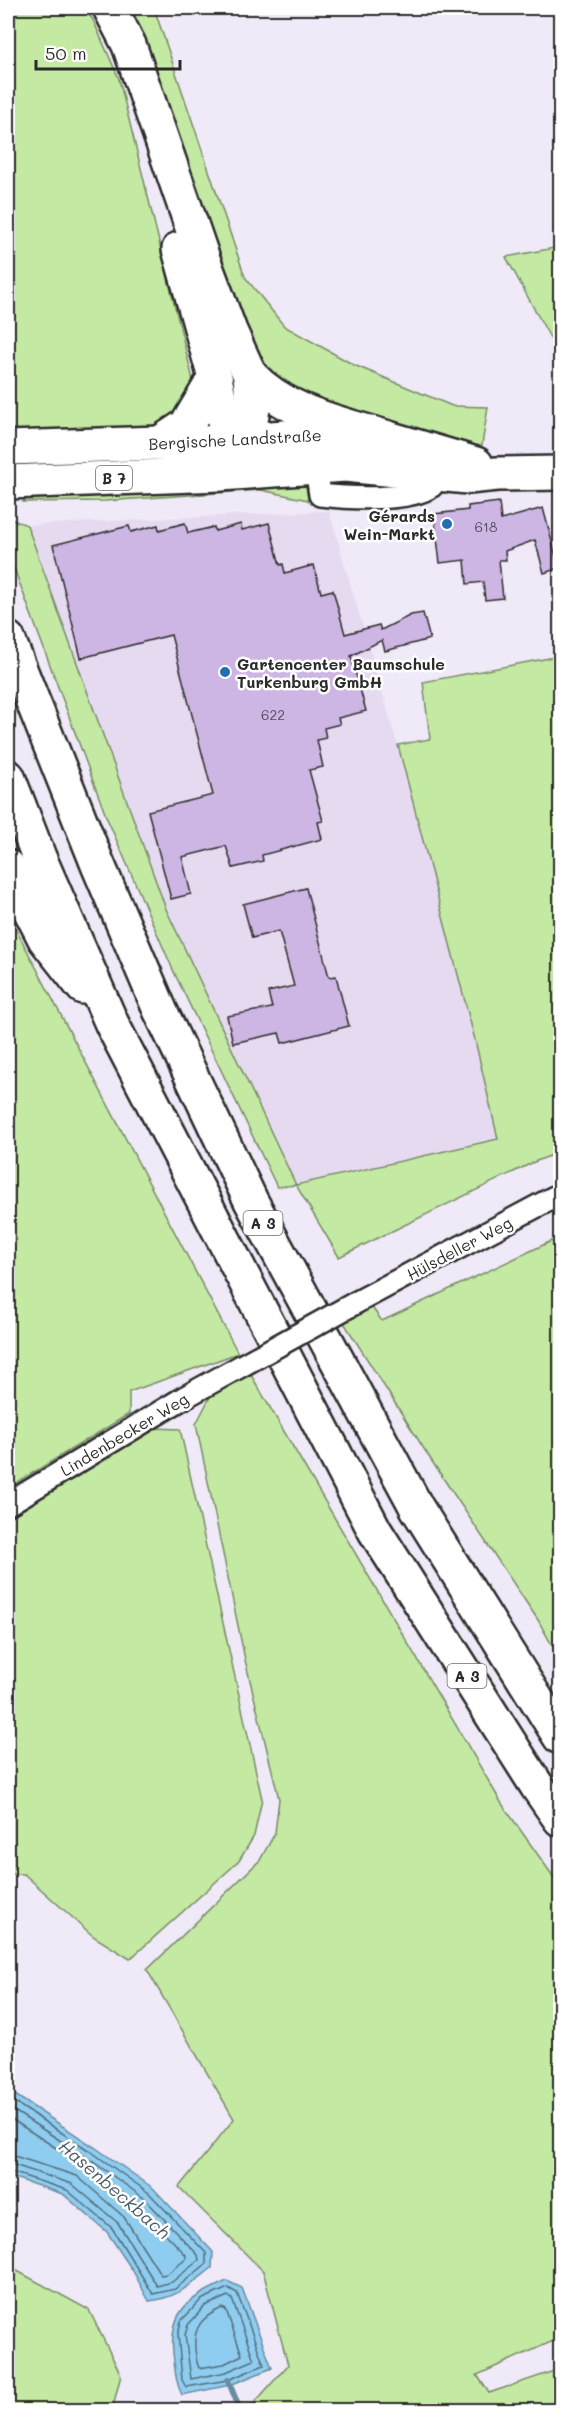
<svg xmlns="http://www.w3.org/2000/svg" width="568" height="2418" font-family="Mali,sans-serif">
<style>
.built{fill:#e6daf1}
.green{fill:#c3e9a3;stroke:#778a67;stroke-width:1.5}
.water{fill:#8fcdf0;stroke:#678ca1;stroke-width:1.5}
.lines{fill:none;stroke-linecap:round;stroke-linejoin:round}
.shore{stroke:#536c7a;stroke-width:1.5}
.stream{stroke:#678ca1;stroke-width:6}
.building{fill:#ceb6e4;stroke:#2b2b2b;stroke-width:1.5}
.street-casing{stroke:#2b2b2b;stroke-width:26}
.primary-casing{stroke:#2b2b2b;stroke-width:38}
.highway-casing{stroke:#2b2b2b;stroke-width:38}
.street{stroke:#fff;stroke-width:21}
.primary{stroke:#fff;stroke-width:33}
.highway{stroke:#fff;stroke-width:33}
.street-bridge-casing{stroke:#2b2b2b;stroke-width:26;stroke-linecap:butt}
.street-bridge{stroke:#fff;stroke-width:21}
.poi-dot{fill:#1f6fb2;stroke:#fff;stroke-width:2}
.labels{text-anchor:middle;dominant-baseline:central;stroke-width:5;stroke-linejoin:round;paint-order:stroke}
.number-label{font-size:14px;fill:#544e59}
.shield{fill:#fff;stroke:#6b6b6b;stroke-width:1.5}
.shield-label{font-size:15px;font-weight:bold;fill:#2b2b2b}
.street-label{font-size:16px;fill:#2b2b2b;stroke:#fff}
.poi-label{font-size:16px;font-weight:bold;fill:#2b2b2b;stroke:#fff;text-anchor:end}
.water-label{font-size:18px;font-style:italic;fill:#495c66;stroke:#fff}
</style>
<rect width="100%" height="100%" fill="#f0e9f7"/>
<filter id="ink" filterUnits="userSpaceOnUse"><feTurbulence type="fractalNoise" baseFrequency=".0167" numOctaves="2"/><feDisplacementMap in="SourceGraphic" scale="12" xChannelSelector="R" yChannelSelector="G"/><feConvolveMatrix kernelMatrix="1 2 1 2 8 2 1 2 1" color-interpolation-filters="sRGB"/></filter>
<g filter="url(#ink)">
<!-- built -->
<path class="built" d="M329 511 407 777 475 1040 498 1139 296 1185 166 909 27 525Z"/>
<!-- green -->
<g class="green">
<path d="M8 8H84L93 20 119 79 193 380 189 402 162 426 97 434 8 429Z"/>
<path d="M119 8H154L245 277 284 326 354 365 452 406 488 407 481 451 366 425 261 376Z"/>
<path d="M560 247V356L506 257Z"/>
<path d="M299 481 306 486 308 500 261 490 105 501 23 502 26 499Z"/>
<path d="M8 518 27 525 166 909 296 1185 498 1139 475 1040 398 745 430 739 423 682 560 656V1152L534 1162 339 1257 296 1185 277 1187 173 970 106 816 8 552Z"/>
<path d="M8 914 238 1353 129 1392V1414L8 1488Z"/>
<path d="M560 1237V1660L538 1620 433 1463 339 1315 370 1305 382 1321Z"/>
<path d="M251 1375 502 1804 560 1886V2338L477 2375 489 2393 560 2369V2410H248L288 2365 263 2271 179 2187 234 2119 147 1970 260 1860 275 1833 279 1799 246 1664 196 1424 212 1393Z"/>
<path d="M151 1428 180 1429 262 1799 254 1836 239 1861 130 1959 93 1936 24 1874H8V1514Z"/>
<path d="M8 2266 89 2310 121 2375 112 2410H8Z"/>
</g>
<!-- water -->
<g class="water">
<path d="M9 2091 96 2148 153 2188 213 2252 212 2268C190 2285 177 2298 149 2301L133 2271 107 2232 63 2194 8 2176Z"/>
<path d="M227 2281 242 2288 272 2368 230 2385 182 2395C175 2381 175 2368 173 2353 169 2309 190 2298 227 2281Z"/>
</g>
<g class="lines">
<!-- shore -->
<g class="shore">
<path d="M8 2098 93 2153 149 2193 206 2253V2264L175 2289 153 2294 112 2228 67 2190 8 2171"/>
<path d="M8 2107 89 2159 144 2198 198 2255 199 2260 172 2282 157 2286 118 2223 72 2184 8 2163"/>
<path d="M8 2117 84 2166 138 2205 186 2255V2259L167 2274 161 2275 124 2217 77 2176 8 2154"/>
<path d="M228 2288 237 2293 264 2365 228 2380 186 2387 182 2380 178 2334 181 2321 201 2300Z"/>
<path d="M228 2296 232 2299 254 2360 226 2372 191 2379 185 2335 188 2325 205 2306Z"/>
<path d="M222 2308 226 2310 242 2355 224 2364 199 2368C196 2362 196 2356 195 2349 193 2327 202 2317 222 2308Z"/>
</g>
<!-- stream -->
<path class="stream" d="M228 2380 240 2410"/>
</g>
<!-- building -->
<g class="building">
<path d="M499 502 501 520 543 508 559 568 544 573 535 540 505 551 506 560H499L503 598 485 600 483 582 467 584 465 560 440 563 434 514 468 510V506Z"/>
<path d="M185 523 188 533 214 527 215 531 241 524 242 530 269 523 280 565 283 564 285 573 314 565 321 593 333 590 345 634 379 625 381 630 411 615 423 613 430 639 385 651 382 640 351 656 366 711 338 718 340 724 324 728 326 738 317 740 323 767 309 770 323 821 318 822 322 839 262 855 263 861 233 868 226 846 182 857 191 894 171 899 148 811 213 795 171 635 81 658 53 545 129 526 131 532 158 525 159 530Z"/>
<path d="M306 888 329 977 336 976 349 1026 282 1043 279 1033 233 1043 227 1016 272 1008 268 992 294 986 279 931 252 938 243 904Z"/>
</g>
<g class="lines">
<!-- street casing -->
<g class="street-casing">
<g id="street">
<path d="M316 467 320 495C347 498 410 502 432 486L435 475 433 466"/>
<path d="M357 1302 560 1194"/>
<path d="M8 1504 185 1397 241 1366"/>
</g>
</g>
<!-- primary casing -->
<g class="primary-casing">
<g id="primary">
<path d="M8 448 160 443 178 445 324 434 388 438 476 464"/>
<path d="M8 482 220 474 345 465 468 477 497 474 560 473"/>
</g>
</g>
<!-- highway casing -->
<g class="highway-casing">
<g id="highway">
<path d="M110 8 129 45 203 259 230 331 250 375 253 408 248 440 242 453 220 474"/>
<path d="M179 249 215 378 227 434 242 453 266 470"/>
<path d="M250 375C287 414 338 422 388 438"/>
<path d="M160 443 187 425 215 378"/>
<path d="M8 639 98 865 160 1010 251 1201 417 1508 560 1737"/>
<path d="M8 777 39 857 112 1024 375 1531 537 1786 560 1819"/>
<path d="M8 867 45 939 83 987"/>
</g>
</g>
<!-- street -->
<use href="#street" class="street"/>
<!-- primary -->
<use href="#primary" class="primary"/>
<!-- highway -->
<use href="#highway" class="highway"/>
<!-- street-bridge casing -->
<g class="street-bridge-casing">
<path id="street-bridge" d="M241 1366 357 1302"/>
</g>
<!-- street-bridge -->
<use href="#street-bridge" class="street-bridge"/>
</g>
</g>
<!-- markers -->
<g class="poi-dot">
<circle cx="447" cy="524" r="6"/>
<circle cx="225" cy="672" r="6"/>
</g>
<g class="labels">
<!-- number labels -->
<g class="number-label">
<text x="486" y="526">618</text>
<text x="273" y="714">622</text>
</g>
<!-- shield labels -->
<g class="shield">
<rect x="96" y="466" width="36" height="24" rx="4.5"/>
<rect x="243.5" y="1211" width="39" height="24" rx="4.5"/>
<rect x="447.5" y="1664" width="39" height="24" rx="4.5"/>
</g>
<g class="shield-label">
<text x="114" y="478">B 7</text>
<text x="263" y="1223">A 3</text>
<text x="467" y="1676">A 3</text>
</g>
<!-- street labels -->
<g class="street-label">
<text transform="translate(235 439) rotate(-3)">Bergische Landstraße</text>
<text transform="translate(459 1248) rotate(-28)">Hülsdeller Weg</text>
<text transform="translate(124 1434) rotate(-31)">Lindenbecker Weg</text>
</g>
<!-- poi labels -->
<g class="poi-label">
<text x="435" y="515">Gérards<tspan x="435" dy="18">Wein-Markt</tspan></text>
<text x="237" y="663" text-anchor="start">Gartencenter Baumschule<tspan x="237" dy="18">Turkenburg GmbH</tspan></text>
</g>
<!-- water labels -->
<g class="water-label">
<text transform="translate(115 2189) rotate(41)">Hasenbeckbach</text>
</g>
</g>
<!-- margin -->
<rect width="568" height="2418" fill="none" stroke="#fff" stroke-width="30"/>
<rect x="15" y="15" width="538" height="2388" fill="none" stroke="#2b2b2b" stroke-width="2" filter="url(#ink)"/>
<!-- scale -->
<path d="M36 60v9h144v-9" fill="none" stroke="#2b2b2b" stroke-width="3"/>
<text x="45" y="60" font-size="18" fill="#2b2b2b" stroke="#ffffff" stroke-width="4.5" paint-order="stroke">50 m</text>
</svg>
